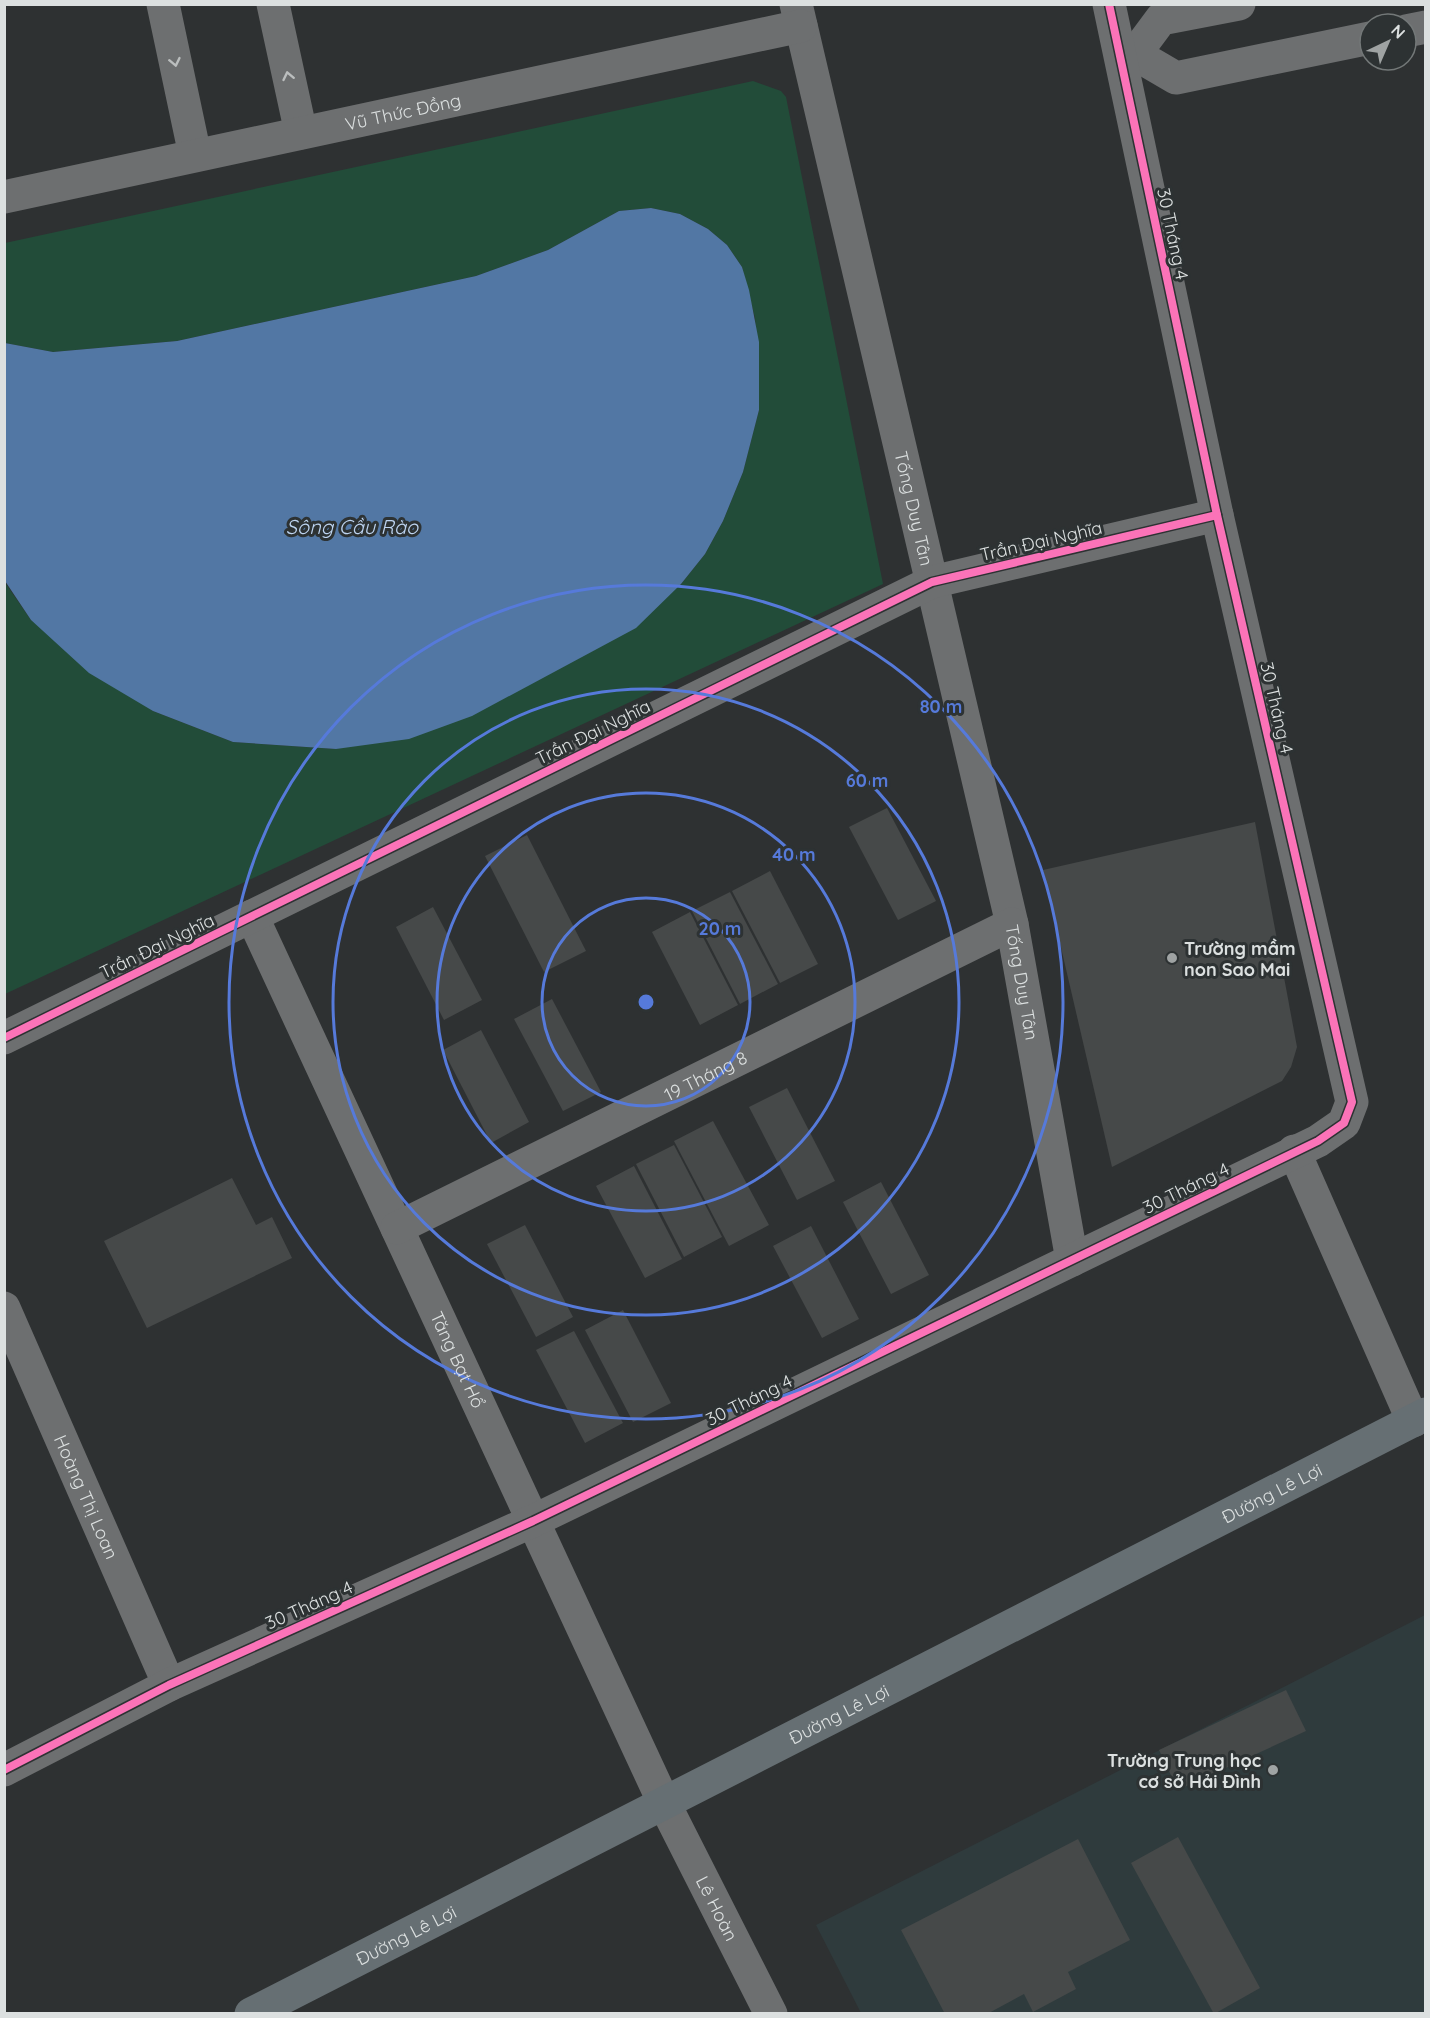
<svg xmlns="http://www.w3.org/2000/svg" width="1430" height="2018" font-family="Quicksand,sans-serif">
<style>
.built{fill:#2f3b3d}
.green{fill:#224c39}
.water{fill:#5277a4}
.building{fill:#464949}
.lines{fill:none;stroke-linecap:round;stroke-linejoin:round}
.minor{stroke:#6d6f70;stroke-width:33}
.major{stroke:#666f73;stroke-width:33}
.cycleway-casing{stroke:#2d3233;stroke-width:11}
.cycleway{stroke:#fb73b8;stroke-width:8}
.oneway{stroke:#bbbebe}
.ring{fill:none;stroke:#567ada;stroke-width:3}
.poi-dot{fill:#9fa3a3;stroke:#2d3233;stroke-width:2}
.labels{text-anchor:middle;dominant-baseline:central;stroke-width:6;stroke-linejoin:round;paint-order:stroke}
.street-label{font-size:18px;fill:#dce0e0;stroke:#2d3233}
.poi-label{font-size:18px;font-weight:bold;fill:#dce0e0;stroke:#2d3233;text-anchor:start}
.water-label{font-size:20px;font-style:italic;fill:#bdd4f1;stroke:#2d3233}
.centre{fill:#567ada;stroke:#2d3233;stroke-width:3}
.ring-label{font-size:18px;text-anchor:middle;font-weight:bold;fill:#567ada;stroke:#2d3233;stroke-width:6;stroke-linejoin:round;paint-order:stroke}
</style>
<rect width="100%" height="100%" fill="#2e3132"/>
<!-- built -->
<path class="built" d="M1425 1615V2013H861L816 1925Z"/>
<!-- green -->
<path class="green" d="M753 81 781 91 786 97 883 584 5 994 4 581 31 620 153 711 233 742 336 749 681 584 705 554 723 521 743 472 759 410V379L755 318 742 267 727 245 708 229 680 214 651 208 619 211 548 250 476 276 177 341 53 352 5 343V243Z"/>
<!-- water -->
<path class="water" d="M651 208 680 214 708 229 727 245 742 267 749 290 759 342V410L743 472 723 521 705 554 681 584 636 628 472 716 409 739 336 749 233 742 153 711 89 673 31 620 5 581V343L53 352 177 341 476 276 548 250 619 211Z"/>
<!-- building -->
<g class="building">
<path d="M887 808 936 901 898 920 849 827Z"/>
<path d="M1255 822 1297 1047 1291 1067 1282 1081 1112 1167 1043 870Z"/>
<path d="M527 835 586 951 544 972 485 856Z"/>
<path d="M770 871 818 964 780 983 732 891Z"/>
<path d="M730 892 778 984 740 1004 692 911Z"/>
<path d="M433 907 482 1000 444 1020 396 927Z"/>
<path d="M690 912 738 1005 700 1025 652 932Z"/>
<path d="M552 999 601 1092 563 1111 514 1019Z"/>
<path d="M481 1030 529 1122 491 1143 443 1050Z"/>
<path d="M787 1088 835 1181 797 1200 749 1107Z"/>
<path d="M713 1121 769 1225 729 1246 674 1141Z"/>
<path d="M674 1145 722 1237 684 1257 636 1164Z"/>
<path d="M634 1166 682 1259 645 1278 596 1186Z"/>
<path d="M232 1178 256 1225 272 1217 292 1258 147 1328 104 1241Z"/>
<path d="M881 1182 929 1275 891 1294 843 1202Z"/>
<path d="M525 1225 573 1317 536 1337 487 1244Z"/>
<path d="M811 1226 859 1319 822 1338 773 1246Z"/>
<path d="M623 1310 671 1403 633 1422 585 1330Z"/>
<path d="M574 1331 623 1423 585 1443 536 1350Z"/>
<path d="M1286 1690 1306 1731 1178 1790 1159 1750Z"/>
<path d="M1178 1837 1260 1988 1214 2014 1131 1863Z"/>
<path d="M1078 1839 1130 1940 1068 1972 1076 1989 1033 2012 1024 1994 987 2014H945L901 1930Z"/>
</g>
<g class="lines">
<!-- minor -->
<g class="minor">
<path d="M163 4 195 155"/>
<path d="M273 4 301 133"/>
<path id="s1" d="M796 4 1012 924 1072 1260"/>
<path d="M1239 4 1161 19 1135 54 1176 78 1370 38"/>
<path d="M1406 31 1426 27"/>
<path id="s2" d="M4 197 801 26"/>
<path id="s3" d="M252 916 664 1803 771 2014"/>
<path d="M4 1038 932 582 1217 515"/>
<path d="M1294 1151 1413 1421"/>
<path id="s4" d="M397 1228 1012 924"/>
<path id="s5" d="M4 1308 169 1685"/>
<path d="M4 1770 169 1685 533 1521 1318 1141 1344 1123 1352 1102 1217 515 1109 4"/>
</g>
<!-- major -->
<path class="major" id="s6" d="M251 2014 1426 1414"/>
<!-- cycleway casing -->
<g class="cycleway-casing">
<g id="cycleway">
<path d="M4 1038 932 582 1217 515"/>
<path d="M4 1770 169 1685 533 1521 1318 1141 1344 1123 1352 1102 1217 515 1109 4"/>
</g>
</g>
<!-- cycleway -->
<use href="#cycleway" class="cycleway"/>
</g>
<!-- one-way arrows -->
<defs><path id="oneway-chevron" d="M-2-3.5L2.5 0L-2 3.5" fill="none" stroke-width="1.6" stroke-linecap="round" stroke-linejoin="round" transform="scale(1.5)"/></defs>
<g class="oneway">
<use href="#oneway-chevron" transform="translate(175 62) rotate(78)"/>
<use href="#oneway-chevron" transform="translate(288 76) rotate(-102)"/>
</g>
<!-- distance rings -->
<g class="ring">
<circle cx="646" cy="1002" r="104"/>
<circle cx="646" cy="1002" r="209"/>
<circle cx="646" cy="1002" r="313"/>
<circle cx="646" cy="1002" r="417"/>
</g>
<!-- markers -->
<g class="poi-dot">
<circle cx="1172" cy="958" r="6"/>
<circle cx="1273" cy="1770" r="6"/>
</g>
<g class="labels">
<!-- street labels -->
<g class="street-label">
<text stroke="none"><textPath href="#s2" startOffset="408">Vũ Thức Đồng</textPath></text>
<text transform="translate(1173 234) rotate(78)">30 Tháng 4</text>
<text stroke="none"><textPath href="#s1" startOffset="518">Tống Duy Tân</textPath></text>
<text transform="translate(1041 541) rotate(-13)">Trần Đại Nghĩa</text>
<text transform="translate(1277 708) rotate(77)">30 Tháng 4</text>
<text transform="translate(593 732) rotate(-26)">Trần Đại Nghĩa</text>
<text transform="translate(157 946) rotate(-26)">Trần Đại Nghĩa</text>
<text stroke="none"><textPath href="#s1" startOffset="1004">Tống Duy Tân</textPath></text>
<text stroke="none"><textPath href="#s4" startOffset="344">19 Tháng 8</textPath></text>
<text transform="translate(1186 1188) rotate(-26)">30 Tháng 4</text>
<text stroke="none"><textPath href="#s3" startOffset="489">Tăng Bạt Hổ</textPath></text>
<text transform="translate(749 1400) rotate(-26)">30 Tháng 4</text>
<text stroke="none"><textPath href="#s6" startOffset="1146">Đường Lê Lợi</textPath></text>
<text stroke="none"><textPath href="#s5" startOffset="206">Hoàng Thị Loan</textPath></text>
<text transform="translate(309 1605) rotate(-24)">30 Tháng 4</text>
<text stroke="none"><textPath href="#s6" startOffset="660">Đường Lê Lợi</textPath></text>
<text stroke="none"><textPath href="#s3" startOffset="1096">Lê Hoàn</textPath></text>
<text stroke="none"><textPath href="#s6" startOffset="174">Đường Lê Lợi</textPath></text>
</g>
<!-- poi labels -->
<g class="poi-label">
<text x="1184" y="948">Trường mầm<tspan x="1184" dy="21">non Sao Mai</tspan></text>
<text x="1261" y="1760" text-anchor="end">Trường Trung học<tspan x="1261" dy="21">cơ sở Hải Đình</tspan></text>
</g>
<!-- water labels -->
<g class="water-label">
<text x="352" y="526">Sông Cầu Rào</text>
</g>
</g>
<circle cx="646" cy="1002" r="9" class="centre"/>
<g class="ring-label">
<text x="941" y="713">80 m</text>
<text x="867" y="787">60 m</text>
<text x="794" y="861">40 m</text>
<text x="720" y="935">20 m</text>
</g>
<!-- border -->
<rect width="1430" height="2018" fill="none" stroke="#dce0e0" stroke-width="12"/>
<!-- north arrow -->
<g transform="translate(1388 42) rotate(44)"><circle r="28" fill="#2d3233" stroke="#737878" stroke-width="1.5"/>
<path d="M0-4.5L10 22L0 15L-10 22Z" fill="#9fa3a3"/>
<text y="-9" font-size="16" font-weight="bold" text-anchor="middle" fill="#dce0e0">N</text>
</g>
</svg>
